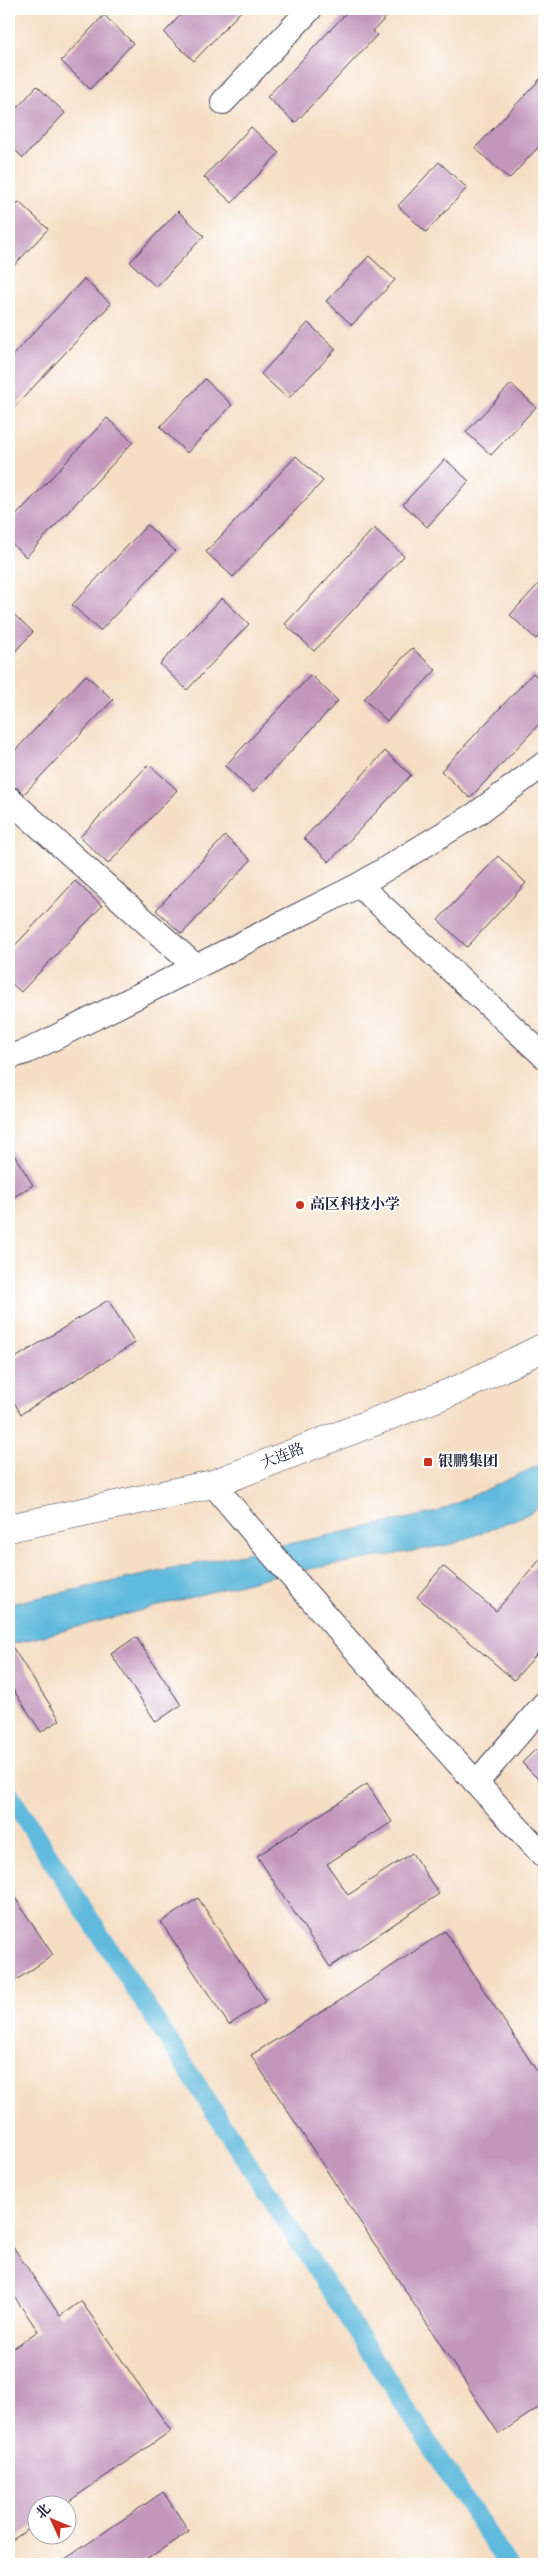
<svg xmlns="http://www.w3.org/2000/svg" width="553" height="2573" font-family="Vollkorn,'Noto Serif SC',serif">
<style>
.water{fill:#60badd;stroke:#416e8c}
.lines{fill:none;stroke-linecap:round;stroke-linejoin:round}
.canal{stroke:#60badd;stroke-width:19}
.building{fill:#c396bc}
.minor-casing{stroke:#423e50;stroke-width:26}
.major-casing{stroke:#423e50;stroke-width:29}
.minor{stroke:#fff;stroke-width:24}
.major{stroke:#fff;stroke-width:28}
.poi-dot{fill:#c8321e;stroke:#fff;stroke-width:2}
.labels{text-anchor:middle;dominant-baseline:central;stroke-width:4;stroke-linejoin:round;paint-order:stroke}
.poi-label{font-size:15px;font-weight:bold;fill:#22223b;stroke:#fff;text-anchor:start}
.street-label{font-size:15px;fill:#22223b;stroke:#fff}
</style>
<rect width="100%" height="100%" fill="#fff"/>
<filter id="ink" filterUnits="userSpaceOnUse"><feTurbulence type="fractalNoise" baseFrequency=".02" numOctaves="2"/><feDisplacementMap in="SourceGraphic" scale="10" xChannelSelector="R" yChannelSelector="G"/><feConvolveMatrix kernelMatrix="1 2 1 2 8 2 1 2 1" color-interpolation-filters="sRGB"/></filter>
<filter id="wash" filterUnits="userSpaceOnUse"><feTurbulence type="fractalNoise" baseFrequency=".0096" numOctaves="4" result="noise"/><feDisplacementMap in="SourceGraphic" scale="20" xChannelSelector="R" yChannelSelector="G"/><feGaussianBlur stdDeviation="1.12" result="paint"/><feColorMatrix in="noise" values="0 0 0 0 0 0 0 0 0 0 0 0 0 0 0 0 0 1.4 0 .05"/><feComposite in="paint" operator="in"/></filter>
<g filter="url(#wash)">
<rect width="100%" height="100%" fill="#f5dec4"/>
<!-- water -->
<path class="water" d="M544 1463V1504L526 1515 453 1544 275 1575 9 1645V1604L437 1512Z"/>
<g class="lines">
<!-- canal -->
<path class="canal" d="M9 1794 507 2564"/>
</g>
<g id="blocks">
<!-- building -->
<g class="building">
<path d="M186 9H243L194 61 164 33Z"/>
<path d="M350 9H394L373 31 377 35 295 123 267 97Z"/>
<path d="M104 15 133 43 90 89 61 61Z"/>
<path d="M544 75V141L509 179 475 148Z"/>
<path d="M37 86 65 113 23 158 9 144V117Z"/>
<path d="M251 127 279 153 232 203 204 177Z"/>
<path d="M439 162 467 188 426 232 398 206Z"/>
<path d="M19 202 48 229 9 271V213Z"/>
<path d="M178 211 204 236 156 287 130 262Z"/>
<path d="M369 256 395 280 352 325 326 301Z"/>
<path d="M84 279 111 304 9 413V359Z"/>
<path d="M308 323 336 349 288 399 261 374Z"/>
<path d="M205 379 232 405 187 453 160 427Z"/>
<path d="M511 384 536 407 491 455 466 432Z"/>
<path d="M107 418 133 442 26 557 9 541V523Z"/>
<path d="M296 456 323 481 233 577 206 552Z"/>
<path d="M445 459 469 481 427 527 403 504Z"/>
<path d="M147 525 175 551 100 631 72 605Z"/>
<path d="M374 528 404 556 314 651 285 624Z"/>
<path d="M544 578V631L536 639 510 615Z"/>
<path d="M222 598 249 624 187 690 160 664Z"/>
<path d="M9 610 33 632 9 658Z"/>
<path d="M412 648 436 670 387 721 364 699Z"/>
<path d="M533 673 544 684V719L470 798 441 771Z"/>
<path d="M86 675 113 700 24 794 18 788 9 786V757Z"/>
<path d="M311 675 338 701 253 792 225 766Z"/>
<path d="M385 751 411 775 329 862 304 838Z"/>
<path d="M149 764 177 790 108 864 80 837Z"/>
<path d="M225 836 251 860 182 934 156 910Z"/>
<path d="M498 856 526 883 467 947 438 920Z"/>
<path d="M75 881 102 906 21 992 9 981V952Z"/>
<path d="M9 1147 33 1185 9 1200Z"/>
<path d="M108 1300 135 1343 21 1414 9 1394V1362Z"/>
<path d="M544 1555V1646L514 1680 417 1597 443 1566 496 1611Z"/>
<path d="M136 1637 181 1705 156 1722 111 1654Z"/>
<path d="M9 1642 60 1720 41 1732 9 1683Z"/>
<path d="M536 1749 544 1757V1785L522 1763Z"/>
<path d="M367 1784 392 1822 327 1864 348 1895 412 1853 439 1894 330 1967 257 1856Z"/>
<path d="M9 1889 53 1955 9 1985Z"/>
<path d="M198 1898 266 2001 229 2025 161 1922Z"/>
<path d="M445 1931 544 2082V2404L499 2434 251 2055 336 2003Z"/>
<path d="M9 2241 60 2316 81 2301 171 2431 62 2506H38V2523L9 2542V2351L38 2331 9 2289Z"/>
<path d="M163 2492 189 2531 140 2564H58Z"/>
</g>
</g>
</g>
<g filter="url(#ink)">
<use href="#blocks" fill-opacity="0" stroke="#423e50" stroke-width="1"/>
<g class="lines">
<!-- minor casing -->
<g class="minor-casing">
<g id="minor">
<path d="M223 102 310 9"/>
<path d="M9 799 195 966"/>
<path d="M359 885 544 1056"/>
<path d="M9 1057 28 1051 359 885 476 814 544 764"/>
<path d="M213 1484C319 1612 431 1735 544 1856"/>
<path d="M476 1783 544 1704"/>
</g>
</g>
<!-- major casing -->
<g class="major-casing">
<path id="major" d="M9 1528 213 1484 459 1389 544 1347"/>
</g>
<!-- minor -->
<use href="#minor" class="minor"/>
<!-- major -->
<use href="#major" class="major"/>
</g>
</g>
<!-- markers -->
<g class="poi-dot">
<circle cx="300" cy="1205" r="5"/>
<rect x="423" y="1457" width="10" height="10" rx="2.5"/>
</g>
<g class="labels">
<!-- poi labels -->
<g class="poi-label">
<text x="310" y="1205">高区科技小学</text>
<text x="438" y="1462">银鹏集团</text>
</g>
<!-- street labels -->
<g class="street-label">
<text transform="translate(283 1457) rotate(-21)">大连路</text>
</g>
</g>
<!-- margin -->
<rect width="553" height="2573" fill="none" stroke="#fff" stroke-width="30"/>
<!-- north arrow -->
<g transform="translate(52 2520) rotate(314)"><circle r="24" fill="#ffffff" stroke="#a7a7b1"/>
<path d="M0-4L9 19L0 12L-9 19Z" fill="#c8321e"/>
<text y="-8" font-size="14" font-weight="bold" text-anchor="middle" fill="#22223b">北</text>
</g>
</svg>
